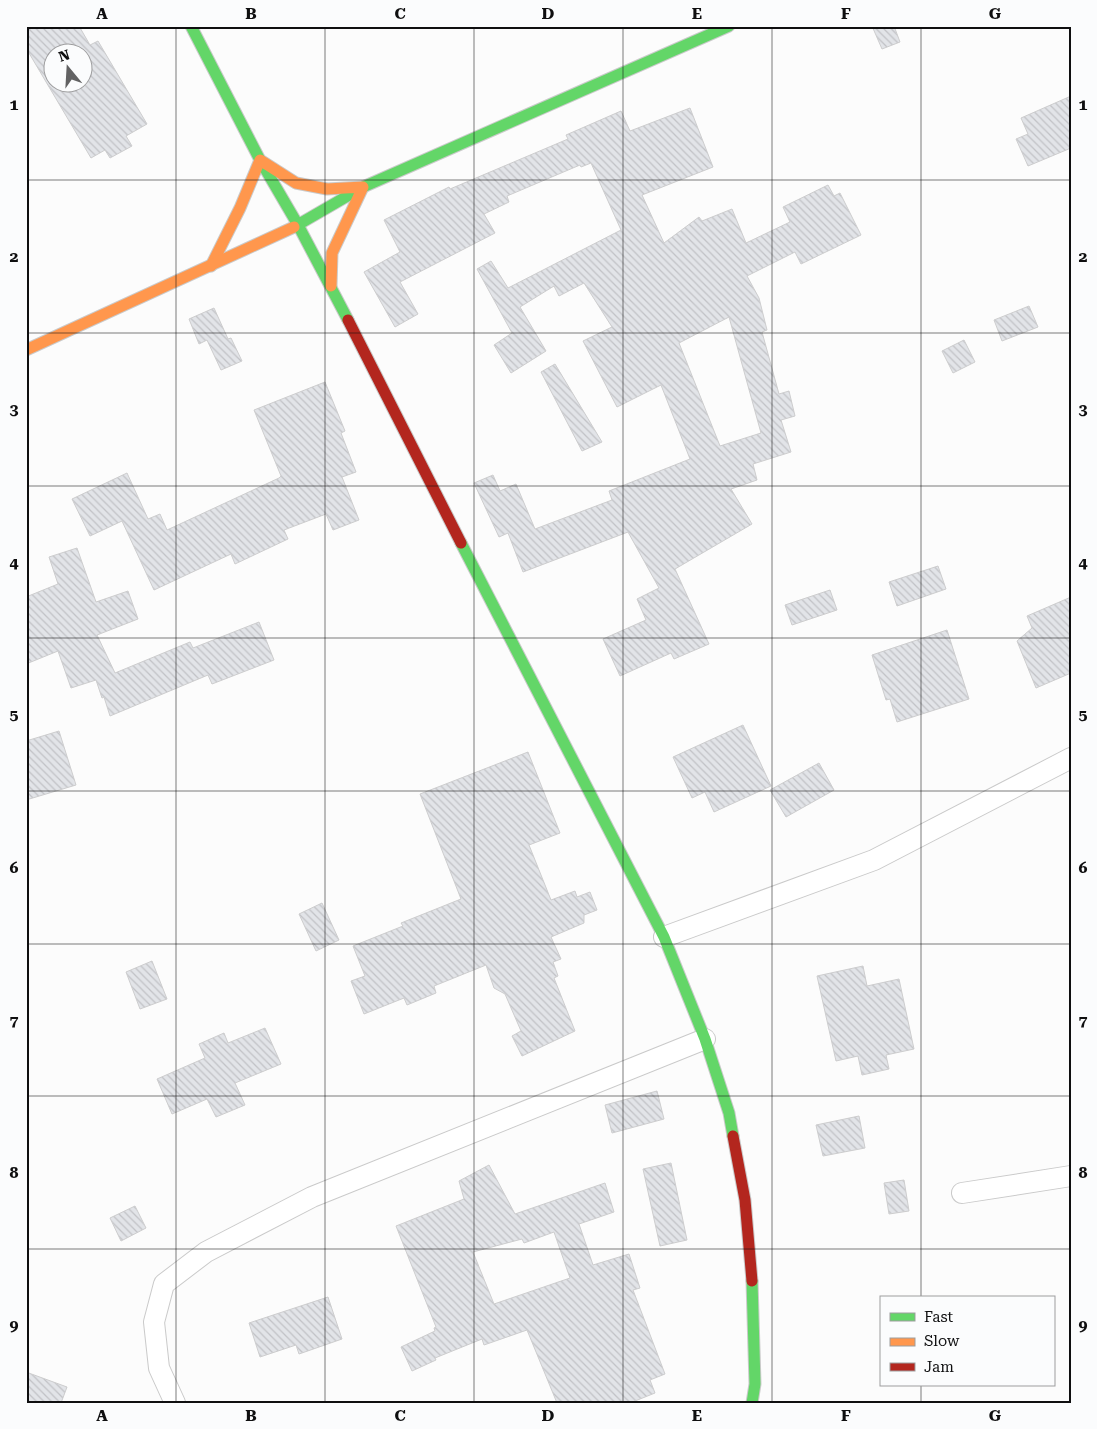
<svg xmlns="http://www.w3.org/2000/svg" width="1097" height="1429" font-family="'Roboto Serif',serif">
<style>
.building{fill:url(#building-back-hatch);stroke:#cdcdce;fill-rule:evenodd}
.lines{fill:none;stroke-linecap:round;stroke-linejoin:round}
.street-casing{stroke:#cacaca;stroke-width:22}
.fast-casing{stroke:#cacaca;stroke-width:13}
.slow-casing{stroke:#cacaca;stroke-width:13}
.jam-casing{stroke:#cacaca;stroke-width:13}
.street{stroke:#fff;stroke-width:20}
.fast{stroke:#63d668;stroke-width:11}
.slow{stroke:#ff974d;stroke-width:11}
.jam{stroke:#b3261e;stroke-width:11}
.grid{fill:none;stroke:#0f0f10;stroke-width:1;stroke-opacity:0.55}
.neatline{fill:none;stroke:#0f0f10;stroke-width:2}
.grid-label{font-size:16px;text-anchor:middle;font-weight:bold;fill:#0f0f10}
</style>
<defs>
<pattern id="building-back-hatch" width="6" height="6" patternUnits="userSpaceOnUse" patternTransform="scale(1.25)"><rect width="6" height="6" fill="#e2e4e8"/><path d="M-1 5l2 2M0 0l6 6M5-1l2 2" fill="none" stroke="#c1c2c6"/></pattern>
</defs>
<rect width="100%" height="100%" fill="#fcfcfc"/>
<!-- building -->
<g class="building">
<path d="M26 26H79L90 45 98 41 147 124 126 136 132 146 110 158 105 150 91 158 26 48ZM52 52H82V82H52Z"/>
<path d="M872 26H894L900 42 882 49Z"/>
<path d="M1071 96V148L1028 166 1016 139 1028 134 1021 118Z"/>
<path d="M690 108 713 167 642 195 664 243 699 217 702 221 732 209 746 243 790 222 783 207 828 185 834 196 840 193 861 235 801 264 795 252 747 276 759 298 767 330 762 332 779 394 789 391 795 416 781 420 791 452 753 464 757 480 731 489 752 524 675 569 709 644 674 659 671 653 620 676 603 639 646 620 637 599 659 588 628 532 523 572 508 533 499 537 474 483 493 475 500 491 516 484 535 529 612 500 609 491 690 459 661 385 617 407 583 341 612 327 584 283 559 296 554 286 520 307 546 351 511 373 494 345 512 333 477 269 491 261 508 288 621 230 591 163 581 167 580 165 507 196 509 202 484 214 495 233 400 282 418 314 395 327 364 272 400 252 384 220 449 187 450 189 568 139 566 135 621 111 630 131ZM729 317 761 433 720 446 679 343Z"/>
<path d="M1029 306 1038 327 1002 341 994 320Z"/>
<path d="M214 308 228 339 231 338 242 361 221 370 207 340 199 344 189 319Z"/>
<path d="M964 340 975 362 953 373 942 351Z"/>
<path d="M555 364 602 442 582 451 541 372Z"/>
<path d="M325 382 345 431 341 433 356 472 342 477 359 520 333 530 326 514 284 530 288 539 235 564 231 554 154 590 122 521 90 536 72 499 127 473 148 519 160 514 167 530 279 478 281 476 254 410Z"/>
<path d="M77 548 96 602 128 591 138 619 97 635 115 673 190 642 193 648 259 622 274 660 212 684 208 675 110 716 104 697 102 698 96 680 71 688 58 651 26 664V597L58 584 49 557Z"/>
<path d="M938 566 946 589 897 606 889 582Z"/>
<path d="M830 590 837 610 792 625 785 605Z"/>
<path d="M1071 597V673L1036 688 1017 641 1032 628 1027 616Z"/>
<path d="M947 630 969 699 897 722 890 699 886 700 872 655Z"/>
<path d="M743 725 771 786 714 812 705 792 692 798 673 757Z"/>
<path d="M59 731 76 785 26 800V741Z"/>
<path d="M528 752 560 833 529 845 551 900 575 891 577 897 590 892 597 910 584 915V923L551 937 561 959 553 962 558 976 554 978 575 1031 522 1056 512 1036 521 1031 505 994 494 988 486 965 434 986 436 993 407 1005 404 998 364 1014 351 981 365 976 353 946 403 926 401 923 461 899 420 794Z"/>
<path d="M819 763 834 790 786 817 770 790Z"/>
<path d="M322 903 339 940 316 951 299 914Z"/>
<path d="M152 961 167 999 140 1009 126 972Z"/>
<path d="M863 966 867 986 899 979 914 1049 886 1055 889 1069 862 1075 858 1056 836 1061 817 976Z"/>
<path d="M265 1028 281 1064 235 1083 245 1105 216 1117 207 1099 172 1114 157 1079 205 1058 199 1044 224 1033 228 1043Z"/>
<path d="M657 1091 664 1119 612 1133 605 1105Z"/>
<path d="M859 1116 865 1148 823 1156 816 1125Z"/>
<path d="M671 1163 687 1240 660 1246 643 1169Z"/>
<path d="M489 1165 515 1214 605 1183 614 1212 579 1224 593 1265 629 1254 640 1288 633 1290 665 1374 650 1380 655 1393 630 1403H557L527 1330 484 1345 482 1339 435 1358 436 1360 412 1371 401 1347 435 1331 434 1328 436 1327 396 1226 464 1199 459 1181ZM554 1232 570 1278 494 1304 473 1252 522 1239 524 1243Z"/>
<path d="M904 1180 909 1211 889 1214 884 1183Z"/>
<path d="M135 1206 146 1228 121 1241 110 1218Z"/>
<path d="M328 1297 342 1339 299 1354 296 1345 260 1357 249 1323Z"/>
<path d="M26 1372 67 1387 61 1403H26Z"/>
</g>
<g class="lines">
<!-- street casing -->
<g class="street-casing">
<g id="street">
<path d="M664 937 874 860 1071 758"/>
<path d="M962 1193 1071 1176"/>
<path d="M175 1403 159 1368 154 1322 164 1284 206 1252 312 1197 705 1039"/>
</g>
</g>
<!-- fast casing -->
<g class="fast-casing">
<g id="fast">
<path d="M191 26 260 160 298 225 348 320"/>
<path d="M294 227 363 187 729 26"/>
<path d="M461 543 664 937 705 1039 729 1113 733 1136"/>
<path d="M752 1281 755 1384 752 1403"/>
</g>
</g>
<!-- slow casing -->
<g class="slow-casing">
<g id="slow">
<path d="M211 266 240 208 260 160 296 183 327 189 363 187 332 253 331 286"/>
<path d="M26 350 294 227"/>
</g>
</g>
<!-- jam casing -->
<g class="jam-casing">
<g id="jam">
<path d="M348 320 461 543"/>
<path d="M733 1136 745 1200 752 1281"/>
</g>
</g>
<!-- street -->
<use href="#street" class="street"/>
<!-- fast -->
<use href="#fast" class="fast"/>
<!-- slow -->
<use href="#slow" class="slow"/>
<!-- jam -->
<use href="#jam" class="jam"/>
</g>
<!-- grid -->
<path class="grid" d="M176 26V1403M325 26V1403M474 26V1403M623 26V1403M772 26V1403M921 26V1298M26 180H1071M26 333H1071M26 486H1071M26 638H1071M26 791H1071M26 944H1071M26 1096H1071M26 1249H1071M921 1385V1403"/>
<!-- border -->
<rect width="1097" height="1429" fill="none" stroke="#fbfcfd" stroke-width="55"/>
<!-- legend -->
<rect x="880" y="1296" width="175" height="90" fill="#fbfcfd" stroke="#9d9d9e"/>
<rect x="890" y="1313" width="25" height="8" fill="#63d668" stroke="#9d9d9e"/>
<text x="924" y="1322" font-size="15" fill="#0f0f10">Fast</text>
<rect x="890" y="1338" width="25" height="8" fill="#ff974d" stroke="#9d9d9e"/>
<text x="924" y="1346" font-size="15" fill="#0f0f10">Slow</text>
<rect x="890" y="1363" width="25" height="8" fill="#b3261e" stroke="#9d9d9e"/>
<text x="924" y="1372" font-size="15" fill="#0f0f10">Jam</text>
<!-- north arrow -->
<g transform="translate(68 68) rotate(342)"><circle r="24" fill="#fbfcfd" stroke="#9d9d9e"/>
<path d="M0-4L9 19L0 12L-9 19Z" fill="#626263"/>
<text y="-8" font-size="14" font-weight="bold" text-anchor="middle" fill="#0f0f10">N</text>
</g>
<rect x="28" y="28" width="1042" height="1374" class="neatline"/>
<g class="grid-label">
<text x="102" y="19">A</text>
<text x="251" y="19">B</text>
<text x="400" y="19">C</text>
<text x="548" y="19">D</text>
<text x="697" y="19">E</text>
<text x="846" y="19">F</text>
<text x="995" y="19">G</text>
<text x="14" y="110">1</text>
<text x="1083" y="110">1</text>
<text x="14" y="262">2</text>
<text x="1083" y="262">2</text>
<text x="14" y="415">3</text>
<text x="1083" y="415">3</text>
<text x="14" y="568">4</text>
<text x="1083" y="568">4</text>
<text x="14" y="720">5</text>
<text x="1083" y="720">5</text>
<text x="14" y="873">6</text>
<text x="1083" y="873">6</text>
<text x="14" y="1026">7</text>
<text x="1083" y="1026">7</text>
<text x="14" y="1178">8</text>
<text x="1083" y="1178">8</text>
<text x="14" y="1331">9</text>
<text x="1083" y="1331">9</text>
<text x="102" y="1421">A</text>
<text x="251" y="1421">B</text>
<text x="400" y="1421">C</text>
<text x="548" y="1421">D</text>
<text x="697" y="1421">E</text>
<text x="846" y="1421">F</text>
<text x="995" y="1421">G</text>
</g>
</svg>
